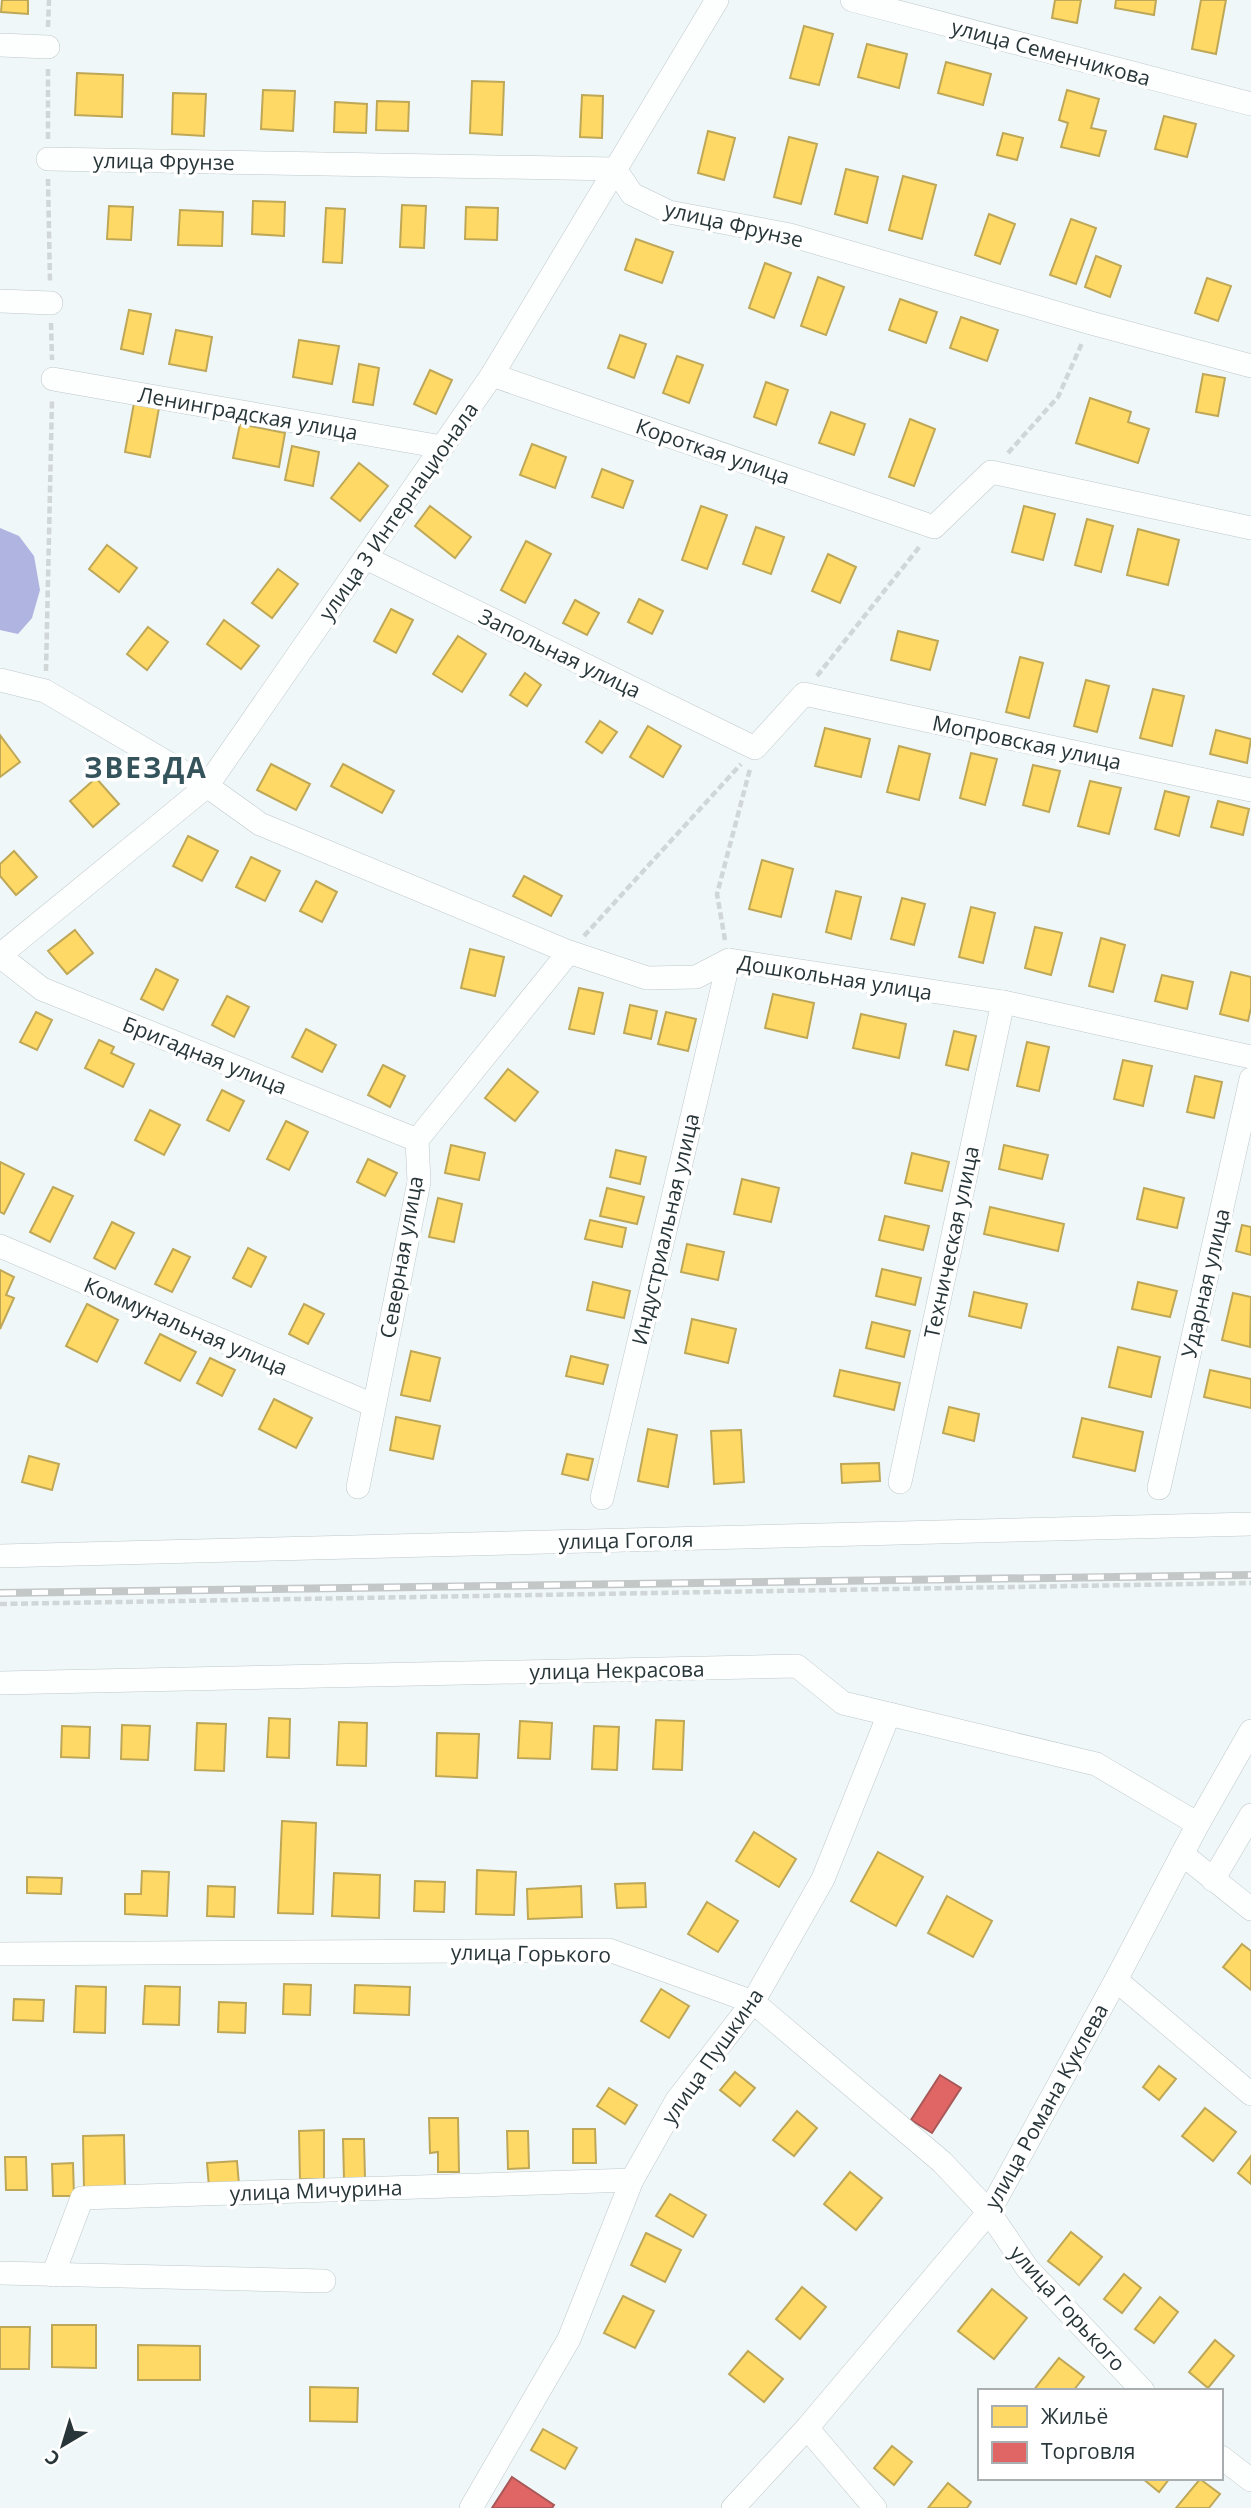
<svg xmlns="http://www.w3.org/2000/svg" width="1251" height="2508" font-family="'Open Sans',sans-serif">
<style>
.water{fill:#afb4e0}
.homes{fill:#ffd966;stroke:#bea858;stroke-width:2}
.shops{fill:#e06666;stroke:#a95858;stroke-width:2}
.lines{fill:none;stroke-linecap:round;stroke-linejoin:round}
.minor-casing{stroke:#bec8ca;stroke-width:24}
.path{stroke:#d1d6d7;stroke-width:4.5;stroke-dasharray:7 3.5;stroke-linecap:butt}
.minor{stroke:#fdfefe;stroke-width:23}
.rail-casing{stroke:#c4c7c8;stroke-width:8}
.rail{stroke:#fff;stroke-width:5;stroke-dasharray:16;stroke-linecap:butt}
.labels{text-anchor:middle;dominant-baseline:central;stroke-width:7;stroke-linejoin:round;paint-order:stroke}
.street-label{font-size:21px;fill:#283639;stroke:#fff}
.district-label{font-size:28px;font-weight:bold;letter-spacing:2px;fill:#34535b;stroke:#fff}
</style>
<rect width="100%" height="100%" fill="#f0f7f9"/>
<!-- water -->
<path class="water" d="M0 528 19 536 34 556 40 590 32 618 18 634 0 630Z"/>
<!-- homes -->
<g class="homes">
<path d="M2 0H28V14L1 12Z"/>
<path d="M1055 0H1081L1077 23 1052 18Z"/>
<path d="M1116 0H1156L1154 15 1115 8Z"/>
<path d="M1201 0H1226L1216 54 1192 49Z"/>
<path d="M804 26 833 34 819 85 790 78Z"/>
<path d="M867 44 907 54 899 88 858 77Z"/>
<path d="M946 62 991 74 983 105 938 93Z"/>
<path d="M77 73 123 75 122 117 75 115Z"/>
<path d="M472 81 504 82 502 135 470 133Z"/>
<path d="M263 90 295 91 293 131 261 129Z"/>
<path d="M1067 90 1099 99 1091 128 1106 131 1099 156 1061 147 1068 123 1059 120Z"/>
<path d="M173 93 206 94 204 136 172 134Z"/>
<path d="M582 95 603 96 602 138 580 137Z"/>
<path d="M377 101 409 102 408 131 376 130Z"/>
<path d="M335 102 367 104 366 133 334 132Z"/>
<path d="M1164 116 1196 124 1187 157 1155 149Z"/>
<path d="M708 131 735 138 724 180 698 173Z"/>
<path d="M1003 133 1023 138 1017 160 997 155Z"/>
<path d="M789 137 817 144 801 204 774 197Z"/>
<path d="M846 169 878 177 867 223 835 214Z"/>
<path d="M903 176 936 185 922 239 889 230Z"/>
<path d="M253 201 285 202 284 236 252 234Z"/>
<path d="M402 205 426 206 424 248 400 247Z"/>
<path d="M109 206 133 207 131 240 107 239Z"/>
<path d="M466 207 498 208 497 240 465 239Z"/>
<path d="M326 208 345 209 342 263 323 262Z"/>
<path d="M180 210 223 212 222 246 178 245Z"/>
<path d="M989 214 1015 224 1000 264 975 255Z"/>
<path d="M1071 219 1096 228 1076 284 1050 275Z"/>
<path d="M636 239 673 252 662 283 625 270Z"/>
<path d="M1096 256 1121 266 1110 297 1085 287Z"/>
<path d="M765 263 791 273 774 318 749 308Z"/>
<path d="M818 277 844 287 826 335 801 326Z"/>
<path d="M1207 278 1231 286 1218 321 1195 313Z"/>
<path d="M900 299 937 312 926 343 889 330Z"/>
<path d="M129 310 151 314 143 354 121 349Z"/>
<path d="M961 317 998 330 987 361 950 348Z"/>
<path d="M176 330 212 337 206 371 169 364Z"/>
<path d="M620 335 646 344 634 378 608 368Z"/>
<path d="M299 340 339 346 332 384 293 377Z"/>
<path d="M677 356 703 365 689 403 663 393Z"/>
<path d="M359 364 379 368 373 405 353 402Z"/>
<path d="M430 370 452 380 436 414 414 404Z"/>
<path d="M1203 374 1225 378 1218 416 1196 412Z"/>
<path d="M766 382 788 390 776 425 754 417Z"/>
<path d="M1090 398 1131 412 1128 422 1149 429 1138 463 1076 443Z"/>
<path d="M134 403 159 408 150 457 125 452Z"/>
<path d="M831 412 865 424 854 455 819 443Z"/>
<path d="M910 419 935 429 914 486 889 477Z"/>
<path d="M240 424 285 433 279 467 233 458Z"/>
<path d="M532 444 566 457 555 488 520 475Z"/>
<path d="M292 446 319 452 313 486 285 480Z"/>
<path d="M359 463 388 486 360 521 331 498Z"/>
<path d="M602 469 633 481 623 508 592 497Z"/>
<path d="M430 506 471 537 455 558 415 526Z"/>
<path d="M701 506 727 515 707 569 682 560Z"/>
<path d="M1024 506 1055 514 1043 560 1012 552Z"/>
<path d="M1087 519 1113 526 1101 572 1075 565Z"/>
<path d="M756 527 784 537 771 574 743 564Z"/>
<path d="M1138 529 1179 540 1168 585 1127 575Z"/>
<path d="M526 541 551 554 525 603 501 590Z"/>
<path d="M107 545 137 568 119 592 89 569Z"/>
<path d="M828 554 856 567 840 603 812 591Z"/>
<path d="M278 569 298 584 272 618 252 603Z"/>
<path d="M639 599 663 611 652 634 628 622Z"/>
<path d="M575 600 599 613 587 635 563 623Z"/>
<path d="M391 609 413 620 396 653 374 641Z"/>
<path d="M224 620 259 646 241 669 207 644Z"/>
<path d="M148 627 168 642 147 670 127 654Z"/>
<path d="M898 631 938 641 930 670 891 660Z"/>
<path d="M458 636 486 654 462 692 433 674Z"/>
<path d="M1020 657 1043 663 1029 718 1006 712Z"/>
<path d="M525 673 541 685 527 706 510 695Z"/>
<path d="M1086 680 1109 686 1097 732 1074 726Z"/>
<path d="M1153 689 1184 696 1172 746 1140 738Z"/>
<path d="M600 721 617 732 602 753 586 742Z"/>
<path d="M648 726 681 746 663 777 630 757Z"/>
<path d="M825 728 870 739 861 777 815 766Z"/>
<path d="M1216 730 1251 739 1247 763 1210 754Z"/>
<path d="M0 735 20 762 0 777Z"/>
<path d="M899 746 930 754 919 800 887 792Z"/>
<path d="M971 753 997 759 985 805 960 798Z"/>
<path d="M271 764 310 784 296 810 257 790Z"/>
<path d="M343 764 394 791 382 813 331 786Z"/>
<path d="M1033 765 1060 771 1049 812 1023 805Z"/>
<path d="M96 778 119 804 93 827 70 801Z"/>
<path d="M1090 781 1121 788 1109 834 1078 826Z"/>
<path d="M1165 791 1189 797 1179 836 1155 829Z"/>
<path d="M1218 801 1249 809 1243 835 1211 827Z"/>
<path d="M188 836 218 851 202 881 173 866Z"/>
<path d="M14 851 37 877 16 895 0 876V864Z"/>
<path d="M251 857 280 871 265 901 236 887Z"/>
<path d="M762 860 793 869 781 917 749 909Z"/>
<path d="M524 876 562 896 551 916 513 896Z"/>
<path d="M316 881 337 892 322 922 300 911Z"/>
<path d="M836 891 861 897 851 939 826 932Z"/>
<path d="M902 898 925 904 914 945 891 939Z"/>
<path d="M971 907 995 913 983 963 959 957Z"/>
<path d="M1035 927 1062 933 1051 975 1025 968Z"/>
<path d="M75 930 93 953 67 974 48 951Z"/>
<path d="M1101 938 1125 945 1113 992 1089 986Z"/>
<path d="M470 949 504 957 495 996 461 988Z"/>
<path d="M156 969 178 980 163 1010 141 999Z"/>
<path d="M1231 972 1251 977V1008L1248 1021 1220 1014Z"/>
<path d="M1162 975 1193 982 1187 1009 1155 1001Z"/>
<path d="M579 988 603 993 594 1034 569 1029Z"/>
<path d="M773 994 814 1003 807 1038 765 1028Z"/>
<path d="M227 996 249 1007 234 1037 212 1025Z"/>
<path d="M630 1005 657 1011 651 1039 624 1033Z"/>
<path d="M36 1012 52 1020 37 1050 20 1042Z"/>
<path d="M666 1012 696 1019 688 1051 658 1044Z"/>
<path d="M861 1014 906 1024 899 1058 853 1048Z"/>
<path d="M306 1029 336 1045 322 1072 292 1057Z"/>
<path d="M954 1031 976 1036 968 1070 946 1065Z"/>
<path d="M99 1040 114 1047 111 1053 134 1064 123 1087 85 1068Z"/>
<path d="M1027 1042 1049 1047 1039 1091 1017 1086Z"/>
<path d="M1123 1060 1152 1066 1143 1106 1114 1099Z"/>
<path d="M383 1065 405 1076 390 1107 368 1095Z"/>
<path d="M508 1069 538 1092 515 1121 485 1098Z"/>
<path d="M1195 1076 1222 1082 1214 1118 1187 1112Z"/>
<path d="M222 1090 244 1101 229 1131 207 1120Z"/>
<path d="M150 1110 180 1125 164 1155 135 1140Z"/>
<path d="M286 1121 308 1132 289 1170 267 1159Z"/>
<path d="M451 1145 485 1153 479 1180 445 1173Z"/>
<path d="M1004 1145 1048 1155 1042 1179 999 1169Z"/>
<path d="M616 1150 646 1157 640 1184 610 1177Z"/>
<path d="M912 1153 949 1162 942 1191 905 1183Z"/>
<path d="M368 1159 397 1173 385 1196 357 1182Z"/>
<path d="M0 1162 24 1174 4 1214 0 1212Z"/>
<path d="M742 1179 779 1188 771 1222 734 1214Z"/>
<path d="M53 1187 73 1196 50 1242 30 1232Z"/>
<path d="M607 1188 644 1197 637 1224 600 1216Z"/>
<path d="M1144 1188 1184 1198 1177 1228 1137 1219Z"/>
<path d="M438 1198 462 1204 454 1242 429 1237Z"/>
<path d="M990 1207 1064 1224 1058 1251 984 1234Z"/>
<path d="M885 1216 929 1226 923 1250 879 1240Z"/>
<path d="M590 1220 626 1228 622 1247 585 1239Z"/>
<path d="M112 1222 134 1233 115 1269 94 1258Z"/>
<path d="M1242 1225 1251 1227V1255L1236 1251Z"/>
<path d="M687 1244 724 1252 718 1280 681 1272Z"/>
<path d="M248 1248 266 1257 251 1287 233 1278Z"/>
<path d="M173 1249 190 1257 172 1292 155 1284Z"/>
<path d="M882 1269 921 1278 915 1305 876 1296Z"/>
<path d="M0 1270 14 1277 6 1295 14 1298 0 1329Z"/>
<path d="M593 1282 630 1291 624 1318 587 1310Z"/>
<path d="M1138 1282 1177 1291 1170 1317 1132 1309Z"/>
<path d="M974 1292 1027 1304 1021 1328 969 1316Z"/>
<path d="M1233 1293 1251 1297 1250 1347 1222 1340Z"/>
<path d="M87 1304 118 1320 97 1362 66 1346Z"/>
<path d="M304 1304 324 1314 308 1344 289 1334Z"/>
<path d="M692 1319 736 1329 728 1363 685 1353Z"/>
<path d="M872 1322 910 1331 904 1357 866 1348Z"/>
<path d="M160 1334 196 1352 180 1381 145 1363Z"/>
<path d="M1118 1347 1160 1357 1151 1397 1109 1387Z"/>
<path d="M411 1351 440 1358 430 1401 401 1395Z"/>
<path d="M571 1356 608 1365 603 1384 566 1376Z"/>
<path d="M210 1358 235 1370 222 1396 197 1383Z"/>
<path d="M840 1370 900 1383 894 1410 834 1396Z"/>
<path d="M1210 1370 1251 1379V1408L1204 1397Z"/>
<path d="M274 1399 312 1418 296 1448 259 1429Z"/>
<path d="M949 1407 979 1414 974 1441 943 1433Z"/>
<path d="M396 1417 440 1426 433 1459 390 1450Z"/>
<path d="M1082 1418 1143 1432 1135 1471 1073 1457Z"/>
<path d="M648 1429 677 1435 668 1487 638 1481Z"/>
<path d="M741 1430 744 1482 714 1484 711 1431Z"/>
<path d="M567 1454 593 1459 588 1480 562 1474Z"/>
<path d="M29 1456 59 1464 52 1490 22 1482Z"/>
<path d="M879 1463 880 1481 842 1483 841 1464Z"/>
<path d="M269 1718 290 1719 289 1758 267 1757Z"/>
<path d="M656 1720 684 1721 682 1770 653 1769Z"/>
<path d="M520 1721 552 1723 550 1759 518 1758Z"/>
<path d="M339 1722 367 1723 366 1766 337 1765Z"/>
<path d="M197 1723 226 1724 224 1771 195 1770Z"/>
<path d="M122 1725 150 1726 148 1760 121 1759Z"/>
<path d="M62 1726 90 1727 89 1758 61 1757Z"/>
<path d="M594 1726 619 1727 617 1770 592 1769Z"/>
<path d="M437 1733 479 1734 477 1778 436 1776Z"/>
<path d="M282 1821 316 1823 313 1914 278 1913Z"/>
<path d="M754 1832 796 1859 779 1887 736 1861Z"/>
<path d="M878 1852 923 1877 896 1926 851 1901Z"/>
<path d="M477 1870 516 1872 514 1915 476 1914Z"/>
<path d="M142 1871 169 1872 167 1916 125 1914V1894H141Z"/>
<path d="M334 1873 380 1875 379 1918 332 1916Z"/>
<path d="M27 1877 62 1878 61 1894 27 1893Z"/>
<path d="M415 1881 445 1882 444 1912 414 1911Z"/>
<path d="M645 1883 646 1907 617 1908 615 1884Z"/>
<path d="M208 1886 235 1887 234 1917 207 1916Z"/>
<path d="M581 1886 582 1917 528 1919 527 1889Z"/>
<path d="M947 1896 992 1921 973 1957 928 1933Z"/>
<path d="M707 1902 738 1921 718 1952 688 1934Z"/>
<path d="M1242 1944 1251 1951V1990L1223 1967Z"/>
<path d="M284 1984 311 1985 310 2015 283 2014Z"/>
<path d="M355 1985 410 1987 409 2015 354 2013Z"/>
<path d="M76 1986 106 1987 105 2033 74 2032Z"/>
<path d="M145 1986 180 1987 179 2025 143 2024Z"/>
<path d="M661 1989 689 2006 669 2038 641 2021Z"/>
<path d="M14 1999 44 2000 43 2021 13 2020Z"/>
<path d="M219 2002 246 2003 245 2033 218 2032Z"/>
<path d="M1159 2066 1176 2079 1159 2100 1143 2087Z"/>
<path d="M735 2072 755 2088 740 2106 720 2090Z"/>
<path d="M609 2088 637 2105 625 2124 597 2106Z"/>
<path d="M1205 2108 1236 2132 1213 2161 1182 2136Z"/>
<path d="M797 2111 817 2128 794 2156 773 2140Z"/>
<path d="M429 2118H458L459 2172H438V2152L430 2153Z"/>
<path d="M573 2129H595L596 2163H573Z"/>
<path d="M324 2130V2179H300L299 2131Z"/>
<path d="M507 2131H528L529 2168 508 2169Z"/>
<path d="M124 2135 125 2188 84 2189 83 2136Z"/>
<path d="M343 2139H364L365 2178 344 2179Z"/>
<path d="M1251 2156V2184L1238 2173Z"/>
<path d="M5 2157H26L27 2190H6Z"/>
<path d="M237 2161 239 2185 209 2187 207 2163Z"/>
<path d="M73 2163 74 2196H53L52 2164Z"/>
<path d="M850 2172 882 2198 856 2230 824 2204Z"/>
<path d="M670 2194 706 2215 693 2237 656 2216Z"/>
<path d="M1071 2232 1102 2257 1079 2285 1048 2261Z"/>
<path d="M646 2233 681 2250 665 2282 631 2265Z"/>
<path d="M1124 2274 1141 2288 1122 2313 1104 2299Z"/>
<path d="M802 2287 826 2307 800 2339 776 2319Z"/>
<path d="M992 2289 1027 2318 994 2359 958 2331Z"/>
<path d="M623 2296 654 2311 635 2348 604 2333Z"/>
<path d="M1160 2297 1178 2312 1154 2343 1135 2329Z"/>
<path d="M52 2325H96V2368L52 2367Z"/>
<path d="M0 2327H30L29 2369H0Z"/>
<path d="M1215 2340 1234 2356 1208 2388 1189 2372Z"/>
<path d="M138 2345 200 2346V2380H138Z"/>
<path d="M748 2351 783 2379 764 2402 729 2374Z"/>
<path d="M1059 2358 1084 2377 1073 2391H1033Z"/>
<path d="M310 2387 358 2388 357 2422 310 2421Z"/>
<path d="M543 2429 577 2448 565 2469 531 2450Z"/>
<path d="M892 2446 912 2462 894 2485 874 2468Z"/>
<path d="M1142 2478H1170L1159 2492Z"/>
<path d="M1200 2479 1220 2494 1209 2508H1176Z"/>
<path d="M948 2483 971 2502 967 2508H928Z"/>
</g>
<!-- shops -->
<g class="shops">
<path d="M940 2075 961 2088 932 2133 911 2120Z"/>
<path d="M512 2477 554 2505 552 2508H492Z"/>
</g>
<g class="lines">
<!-- minor casing -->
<g class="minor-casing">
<g id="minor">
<path d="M852 0 1251 104"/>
<path d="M0 45 48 47"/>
<path d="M48 159 615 169 632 194 669 212 790 235 1091 323 1251 366"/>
<path d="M0 301 51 303"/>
<path d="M492 375 934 527 991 472 1251 528"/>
<path d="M53 379 442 447"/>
<path d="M366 558 755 748 804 694 1251 790"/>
<path d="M0 680 45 691 207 786 260 824 569 952 647 978 696 977 729 960 1003 1002 1251 1057"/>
<path d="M0 955 207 786 492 375 717 0"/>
<path d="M0 956 42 989 417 1140"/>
<path d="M0 1246 373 1405"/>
<path d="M900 1482 1003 1002"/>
<path d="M358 1487 419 1182 417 1140 569 952"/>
<path d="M1159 1488 1251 1079"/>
<path d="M602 1498 729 960"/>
<path d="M0 1556 1251 1524"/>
<path d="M0 1683 797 1666 843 1703 1096 1764 1198 1824"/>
<path d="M1182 1854 1251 1909"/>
<path d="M1213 1880 1251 1815"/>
<path d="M0 1954 609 1950 753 2002 942 2162 989 2212 1027 2268 1143 2391"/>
<path d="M1116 1980 1251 2094"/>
<path d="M0 2273 324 2281"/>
<path d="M53 2275 82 2198 632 2180"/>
<path d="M807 2428 875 2508"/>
<path d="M1221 2457 1251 2480"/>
<path d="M471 2508 569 2339 632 2180 677 2100 753 2002 823 1879 889 1714"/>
<path d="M733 2508 807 2428 989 2212 1116 1980 1198 1824 1251 1731"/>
</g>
</g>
<!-- path -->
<g class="path">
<path d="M48 27 49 0"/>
<path d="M48 139V67"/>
<path d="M48 179 50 283"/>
<path d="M51 323 52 360"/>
<path d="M1008 453 1058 397 1082 343"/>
<path d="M46 671 52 400"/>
<path d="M817 676 920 546"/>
<path d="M584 936 741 764"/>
<path d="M725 940 717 894 750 769"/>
<path d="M0 1604 1251 1583"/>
</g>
<!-- minor -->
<use href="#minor" class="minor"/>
<!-- rail casing -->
<g class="rail-casing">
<path id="rail" d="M0 1593 1251 1575"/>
</g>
<!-- rail -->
<use href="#rail" class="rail"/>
</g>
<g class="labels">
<!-- street labels -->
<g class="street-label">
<text transform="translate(1051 52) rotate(15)">улица Семенчикова</text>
<text transform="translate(164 161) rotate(1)">улица Фрунзе</text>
<text transform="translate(734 224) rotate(13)">улица Фрунзе</text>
<text transform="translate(248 413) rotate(10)">Ленинградская улица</text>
<text transform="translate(713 451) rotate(19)">Короткая улица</text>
<text transform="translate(398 511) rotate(-55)">улица 3 Интернационала</text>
<text transform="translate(560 653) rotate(26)">Запольная улица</text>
<text transform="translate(1027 742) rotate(12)">Мопровская улица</text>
<text transform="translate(835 977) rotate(9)">Дошкольная улица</text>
<text transform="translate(205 1055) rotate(22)">Бригадная улица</text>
<text transform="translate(665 1229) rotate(-77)">Индустриальная улица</text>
<text transform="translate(951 1242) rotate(-78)">Техническая улица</text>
<text transform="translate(401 1257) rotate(-80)">Северная улица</text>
<text transform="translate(1205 1283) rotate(-77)">Ударная улица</text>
<text transform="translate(186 1326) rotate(23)">Коммунальная улица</text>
<text transform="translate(626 1540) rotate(-1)">улица Гоголя</text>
<text transform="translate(617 1670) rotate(-1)">улица Некрасова</text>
<text transform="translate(531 1953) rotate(1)">улица Горького</text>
<text transform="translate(712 2056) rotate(-55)">улица Пушкина</text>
<text transform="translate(1046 2106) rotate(-61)">улица Романа Куклева</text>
<text transform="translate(316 2190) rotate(-2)">улица Мичурина</text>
<text transform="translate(1068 2308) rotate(48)">улица Горького</text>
</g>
<!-- district labels -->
<g class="district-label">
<text x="146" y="767">ЗВЕЗДА</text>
</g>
</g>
<!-- legend -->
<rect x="978" y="2389" width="245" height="91" fill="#ffffff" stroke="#a9afb0" stroke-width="2"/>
<rect x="992" y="2406" width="35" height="21" fill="#ffd966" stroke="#a9afb0" stroke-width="2"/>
<text x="1041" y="2424" font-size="21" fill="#283639">Жильё</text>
<rect x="992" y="2442" width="35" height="21" fill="#e06666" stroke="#a9afb0" stroke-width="2"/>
<text x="1041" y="2459" font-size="21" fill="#283639">Торговля</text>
<!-- north arrow -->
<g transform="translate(63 2445) rotate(218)" stroke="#ffffff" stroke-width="5" paint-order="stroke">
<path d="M0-5L12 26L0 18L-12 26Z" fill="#283639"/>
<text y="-10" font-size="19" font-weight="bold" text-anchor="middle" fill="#283639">С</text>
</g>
</svg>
